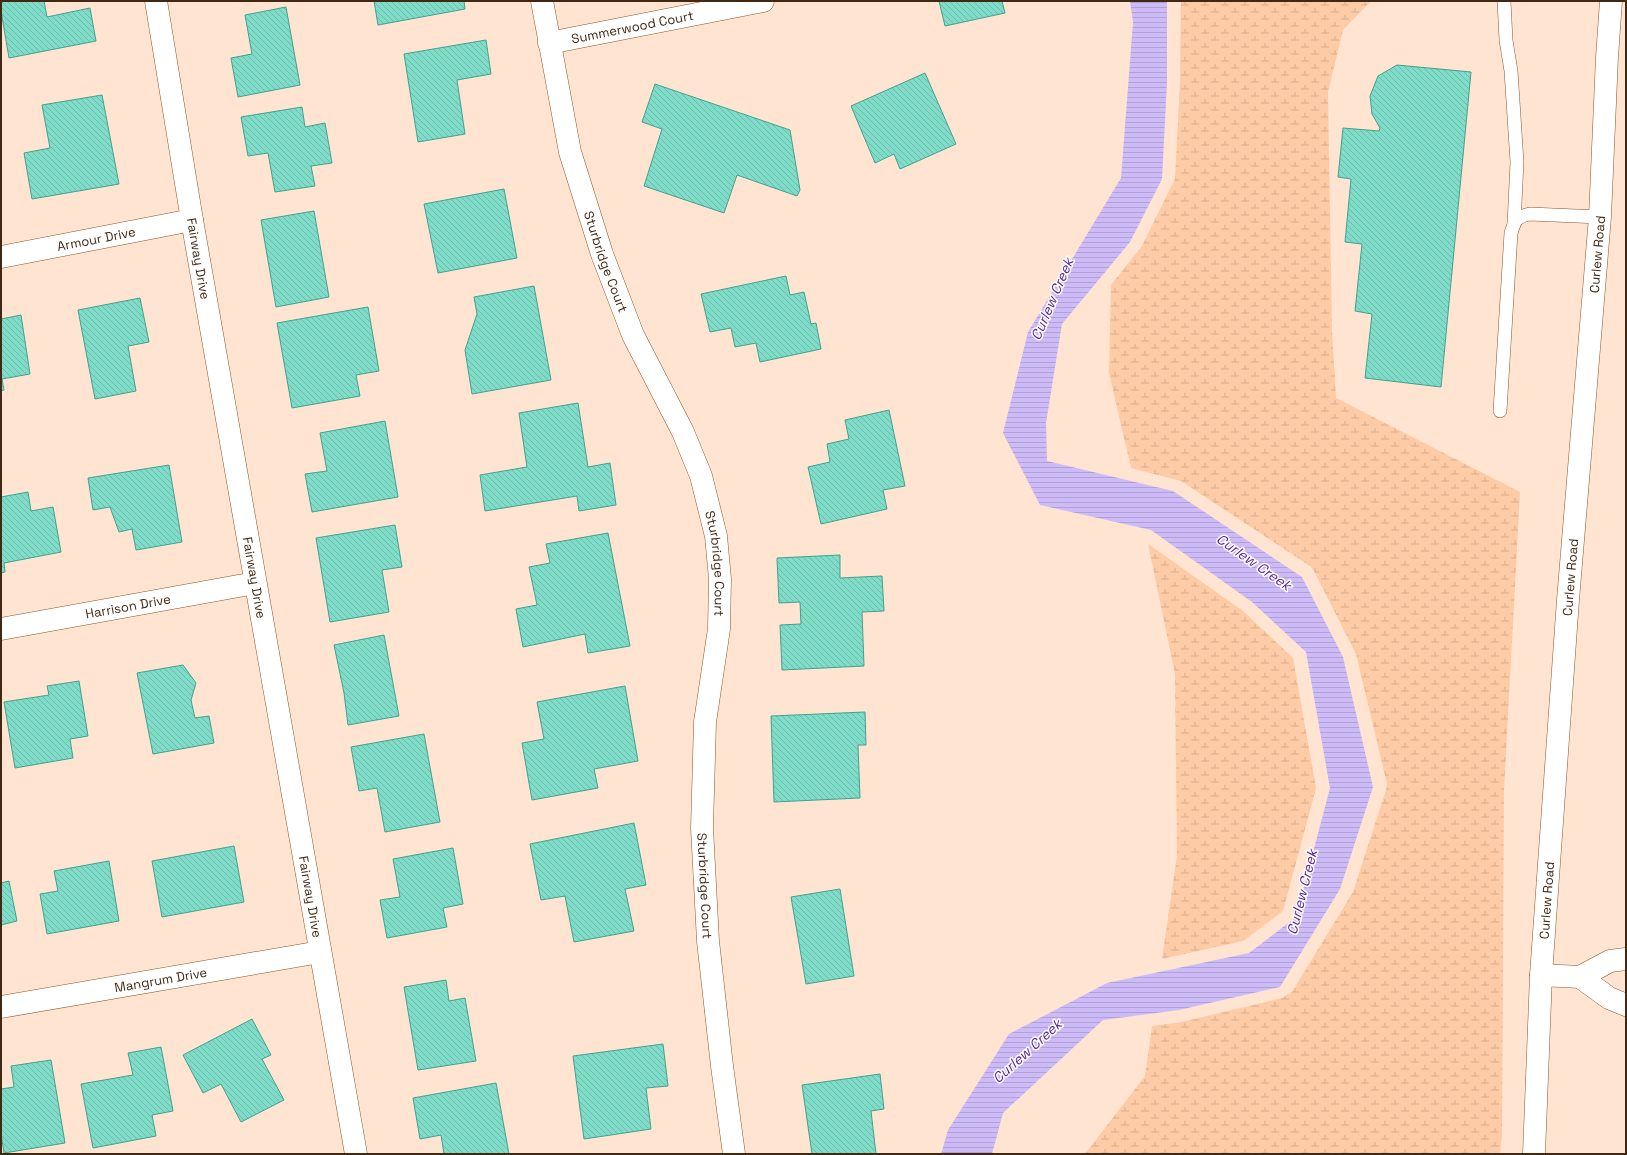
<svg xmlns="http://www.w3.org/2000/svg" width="1627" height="1155" font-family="'Space Grotesk',sans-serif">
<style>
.wetland{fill:url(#wetland-marsh)}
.water{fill:url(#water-rules)}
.building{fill:url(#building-back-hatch);stroke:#41a18f}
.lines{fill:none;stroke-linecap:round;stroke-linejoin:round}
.service-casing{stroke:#8b5425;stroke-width:14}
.minor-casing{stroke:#8b5425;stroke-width:23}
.secondary-casing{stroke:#8b5425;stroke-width:23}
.service{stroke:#fff;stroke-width:13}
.minor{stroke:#fff;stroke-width:22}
.secondary{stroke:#fff;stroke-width:22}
.labels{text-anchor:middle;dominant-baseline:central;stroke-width:3;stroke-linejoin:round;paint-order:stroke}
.street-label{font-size:13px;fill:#412815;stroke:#fff}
.water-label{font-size:14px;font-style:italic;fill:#582498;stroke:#fff}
</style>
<defs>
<pattern id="wetland-marsh" width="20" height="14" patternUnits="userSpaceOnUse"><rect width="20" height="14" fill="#fdcba6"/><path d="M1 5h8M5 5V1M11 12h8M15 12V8" fill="none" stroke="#daae8e"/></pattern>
<pattern id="water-rules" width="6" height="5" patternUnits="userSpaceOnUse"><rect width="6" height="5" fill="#cdbbf8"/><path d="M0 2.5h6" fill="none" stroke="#b1a1d4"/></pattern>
<pattern id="building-back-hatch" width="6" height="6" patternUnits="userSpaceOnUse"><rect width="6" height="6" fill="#7edcc8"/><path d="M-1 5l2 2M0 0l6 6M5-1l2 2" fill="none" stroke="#6ebdab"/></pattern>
</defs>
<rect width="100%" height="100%" fill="#fee4d1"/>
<!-- wetland -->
<g class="wetland">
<path d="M1181 1H1371L1343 30 1328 92 1332 331 1336 398 1520 492 1504 790 1502 1134 1500 1154H1085L1145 1076 1152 1026 1182 1022 1282 998 1292 992 1353 892 1386 790 1387 784 1356 654 1314 571 1310 566 1181 481 1131 468 1109 373 1111 285 1142 246 1175 179 1180 82Z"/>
<path d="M1148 544 1243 611 1293 658 1316 788 1283 911 1243 941 1162 959 1177 856 1175 674Z"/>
</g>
<!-- water -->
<path class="water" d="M1130 1H1167V82L1162 179 1130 242 1062 324 1046 423 1047 461 1173 491 1302 577 1343 657 1373 787 1340 889 1280 987 1179 1010 1103 1020 1003 1113 992 1154H941L948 1130 1009 1034 1107 983 1249 953 1296 917 1330 788 1306 652 1252 602 1151 530 1040 505 1003 433 1028 332 1121 178 1133 22Z"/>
<!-- building -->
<g class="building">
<path d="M1 1H44L47 17 90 8 96 41 9 58 1 11Z"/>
<path d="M374 1H464L465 9 378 25Z"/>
<path d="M939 1H1002L1005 13 945 26Z"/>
<path d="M286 7 300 85 238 97 231 58 252 54 245 15Z"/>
<path d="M486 40 491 74 457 80 465 134 418 142 404 54Z"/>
<path d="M1397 65 1471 72 1441 387 1365 378 1372 314 1355 311 1362 244 1345 242 1351 179 1338 177 1343 128 1379 131 1380 128 1372 114 1370 96 1378 76Z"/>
<path d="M925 73 956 144 900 169 894 154 875 163 851 106Z"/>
<path d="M655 84 790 130 800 190 797 196 737 175 724 213 644 186 662 129 642 122Z"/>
<path d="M102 95 119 184 32 199 24 153 50 148 42 105Z"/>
<path d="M302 107 305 127 325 123 332 163 311 166 315 186 275 192 268 153 248 156 241 117Z"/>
<path d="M504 189 517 258 438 273 424 204Z"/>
<path d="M314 211 329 297 276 307 261 220Z"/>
<path d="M786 276 790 295 804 292 811 324 816 323 821 349 760 362 756 343 735 347 731 328 710 332 701 294Z"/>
<path d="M534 286 551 380 472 394 465 350 477 314 474 297Z"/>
<path d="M140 298 149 342 128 346 136 391 95 399 78 310Z"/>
<path d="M368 307 379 371 356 375 360 396 292 408 277 323Z"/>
<path d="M21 315 30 374 2 379 4 390 1 391V319Z"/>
<path d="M578 403 588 467 610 463 616 505 579 511 577 496 485 511 480 475 527 467 519 413Z"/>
<path d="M889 410 905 486 883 490 887 509 821 524 808 467 830 462 827 444 849 439 845 420Z"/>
<path d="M385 421 398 497 312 512 305 474 327 471 320 433Z"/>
<path d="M169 465 182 542 136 550 132 529 119 532 110 507 93 510 88 478Z"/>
<path d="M28 492 31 511 53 507 61 552 4 563 5 572 1 573V497Z"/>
<path d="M395 525 402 567 382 570 389 612 330 622 316 538Z"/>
<path d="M608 533 630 646 588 653 585 634 523 647 516 609 537 605 529 567 550 563 546 544Z"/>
<path d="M840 555V578L882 576 884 611 862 612 864 666 782 670 780 625 801 624 800 602 779 603 777 558Z"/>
<path d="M384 635 399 716 348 725 344 693 334 645Z"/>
<path d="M183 665 196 683 191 700 195 718 209 716 214 743 153 754 137 673Z"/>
<path d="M79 681 88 736 70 739 73 758 15 768 4 702 49 695 47 686Z"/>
<path d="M625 686 638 761 594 769 598 788 532 800 522 743 544 739 537 702Z"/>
<path d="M865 712 866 745H858L860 798 774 802 771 716Z"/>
<path d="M424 734 440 822 385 832 377 788 359 791 351 747Z"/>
<path d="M634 823 646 885 625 889 634 931 574 942 565 896 541 900 530 844Z"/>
<path d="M234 846 244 902 162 917 152 861Z"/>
<path d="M453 848 463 904 443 908 447 927 387 938 380 900 400 897 393 859Z"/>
<path d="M109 861 119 921 47 934 40 894 58 891 54 871Z"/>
<path d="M9 881 17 921 1 925V883Z"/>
<path d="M840 889 854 976 806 984 791 897Z"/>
<path d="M446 980 449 1001 465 998 476 1061 418 1070 404 987Z"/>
<path d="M252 1019 271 1055 262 1059 284 1100 241 1122 221 1084 203 1093 183 1055Z"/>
<path d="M663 1044 668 1086 646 1088 651 1129 584 1139 573 1056Z"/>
<path d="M161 1047 173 1111 152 1115 156 1136 93 1148 81 1084 133 1075 128 1053Z"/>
<path d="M51 1060 65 1143 4 1153 1 1134V1089L14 1087 11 1066Z"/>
<path d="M880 1074 884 1109 871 1111 876 1154H812L802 1085Z"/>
<path d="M496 1083 509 1154H444L441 1135 420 1139 413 1098Z"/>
</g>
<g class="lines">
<!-- service casing -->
<g class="service-casing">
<g id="service">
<path d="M1504 1 1506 40 1511 71 1517 162 1514 224"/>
<path d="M1500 411 1511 233C1515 220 1516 217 1530 214L1600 217"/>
</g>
</g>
<!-- minor casing -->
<g class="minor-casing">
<g id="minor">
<path id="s1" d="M156 1 192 220 356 1154"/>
<path id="s2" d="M542 1 570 152 602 254 633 335 683 432 701 476 716 536 720 579 719 629 705 722 702 828 708 941 722 1066 734 1154"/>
<path id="s3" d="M549 43 763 1"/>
<path id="s4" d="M1 257 192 220"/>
<path id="s5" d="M1 629 255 583"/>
<path d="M1541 975 1580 977 1610 961 1626 959"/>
<path d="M1580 977 1609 998 1626 1005"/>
<path id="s6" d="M1 1007 320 952"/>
</g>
</g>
<!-- secondary casing -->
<g class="secondary-casing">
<g id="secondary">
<path id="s7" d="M1534 1154 1541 975 1568 600 1600 217 1607 57 1611 1"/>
</g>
</g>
<!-- service -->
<use href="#service" class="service"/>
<!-- minor -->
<use href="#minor" class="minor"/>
<!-- secondary -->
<use href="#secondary" class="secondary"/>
</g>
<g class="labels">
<!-- street labels -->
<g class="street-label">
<text stroke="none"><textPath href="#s3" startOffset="85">Summerwood Court</textPath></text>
<text stroke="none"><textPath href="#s4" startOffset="97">Armour Drive</textPath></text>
<text stroke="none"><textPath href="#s7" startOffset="902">Curlew Road</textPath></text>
<text stroke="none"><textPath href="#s1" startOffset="261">Fairway Drive</textPath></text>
<text stroke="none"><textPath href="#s2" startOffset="269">Sturbridge Court</textPath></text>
<text stroke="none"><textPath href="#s2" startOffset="593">Sturbridge Court</textPath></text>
<text stroke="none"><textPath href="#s7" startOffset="578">Curlew Road</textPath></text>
<text stroke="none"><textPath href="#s1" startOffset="585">Fairway Drive</textPath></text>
<text stroke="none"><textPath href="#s5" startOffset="129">Harrison Drive</textPath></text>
<text stroke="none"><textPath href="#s2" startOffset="917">Sturbridge Court</textPath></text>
<text stroke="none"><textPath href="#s1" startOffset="909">Fairway Drive</textPath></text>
<text stroke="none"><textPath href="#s7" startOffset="254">Curlew Road</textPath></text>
<text stroke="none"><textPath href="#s6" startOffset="162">Mangrum Drive</textPath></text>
</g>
<!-- water labels -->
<g class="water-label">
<text transform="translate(1052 299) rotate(-67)">Curlew Creek</text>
<text transform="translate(1254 562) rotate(35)">Curlew Creek</text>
<text transform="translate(1302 892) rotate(-76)">Curlew Creek</text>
<text transform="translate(1027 1051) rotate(-42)">Curlew Creek</text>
</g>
</g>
<!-- border -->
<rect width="1627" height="1155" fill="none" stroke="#412815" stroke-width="4"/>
</svg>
